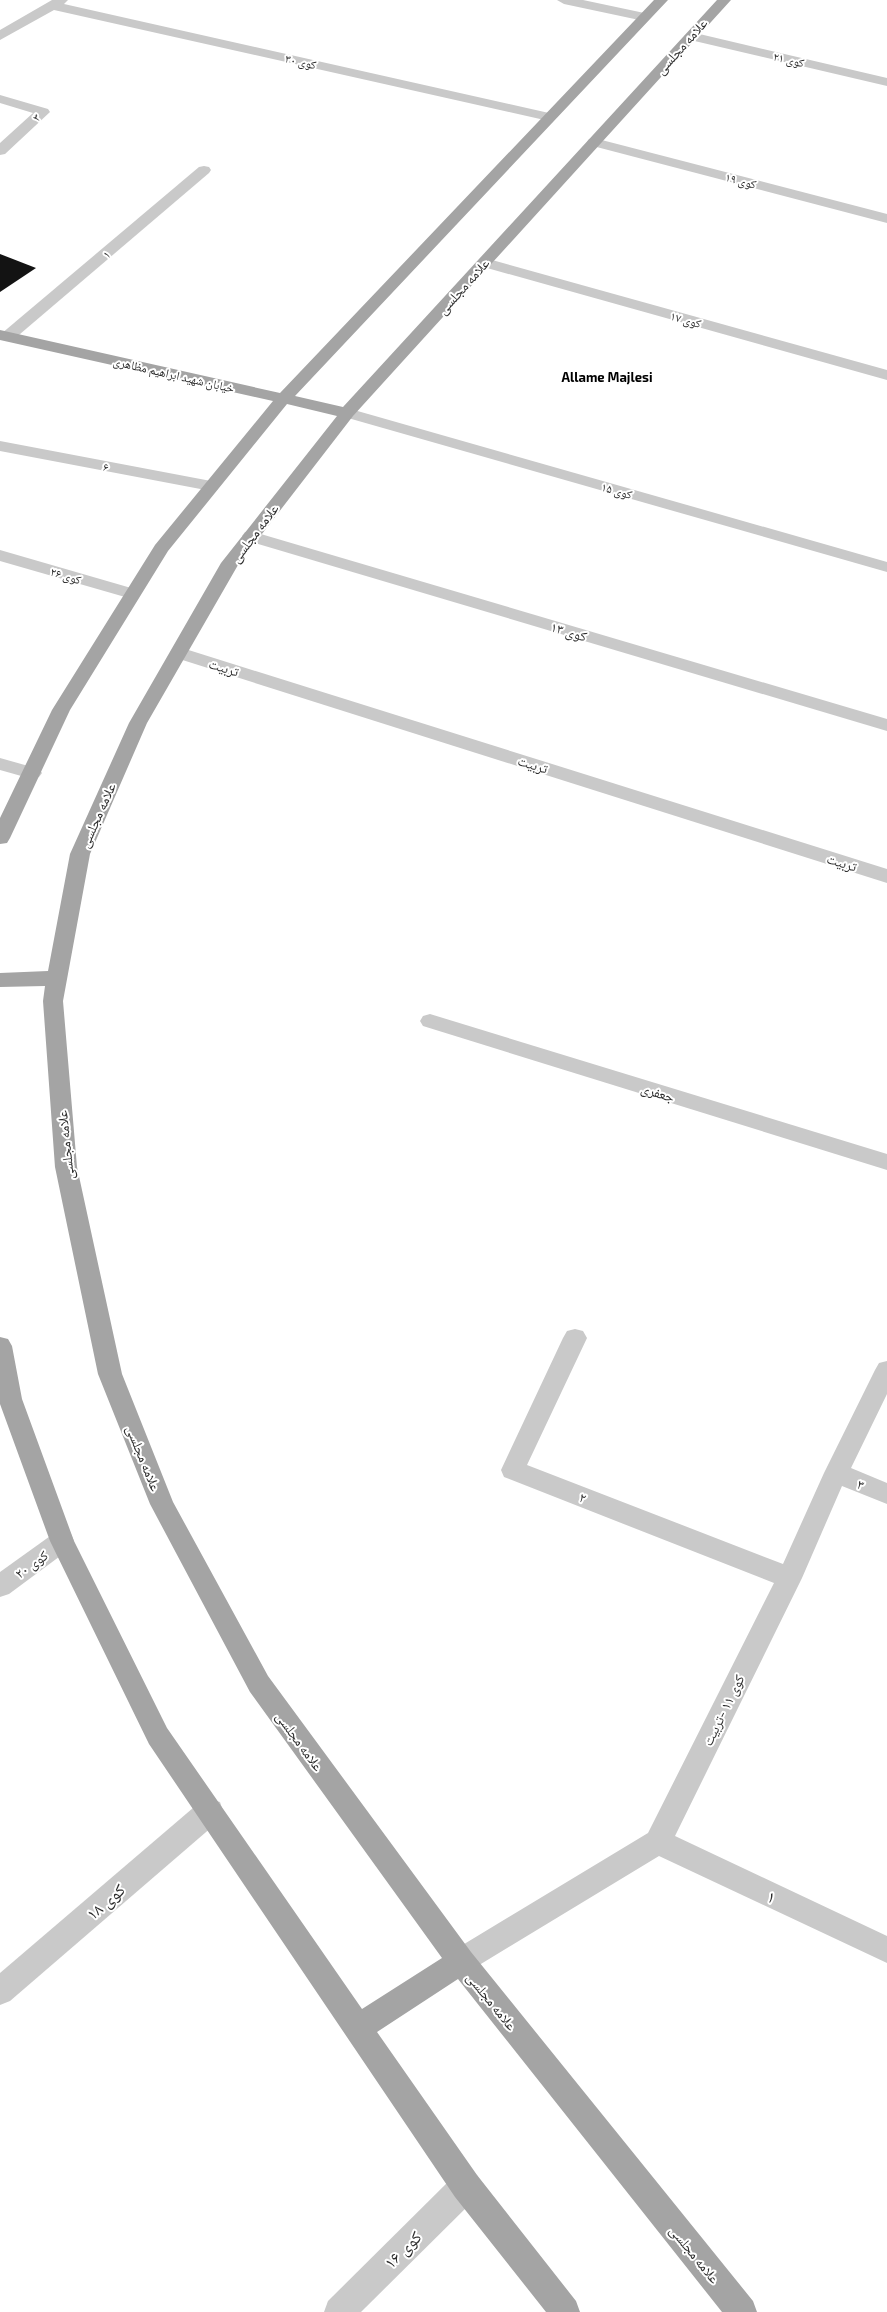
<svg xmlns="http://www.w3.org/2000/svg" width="887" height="2312" font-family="'Exo 2','Noto Naskh Arabic',sans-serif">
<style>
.building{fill:#131313}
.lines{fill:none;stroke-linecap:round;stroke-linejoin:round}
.minor{fill:#c9c9c9;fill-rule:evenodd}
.major{fill:#a4a4a4;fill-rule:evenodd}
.labels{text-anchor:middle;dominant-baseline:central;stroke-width:4;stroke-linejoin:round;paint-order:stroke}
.far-street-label{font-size:12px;fill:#2c2c2c;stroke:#fff}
.far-neighbourhood-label{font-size:13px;font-weight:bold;fill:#000;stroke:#fff}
.street-label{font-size:14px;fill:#2c2c2c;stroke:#fff}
.near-street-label{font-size:17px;fill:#2c2c2c;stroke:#fff}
</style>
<rect width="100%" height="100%" fill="#fff"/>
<!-- building -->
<path class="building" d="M0 254 36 268 0 292Z"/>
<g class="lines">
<!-- minor -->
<g class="minor">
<path d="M52 0H68L64 4 549 113 556 117 549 121 54 10 0 40V30Z"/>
<path d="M557 0H583L649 14 651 17 644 21 564 4Z"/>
<path d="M691 32 887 78V86L686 39 684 36Z"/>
<path d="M0 95 48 109 50 112 5 154 0 155V143L33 113 0 103Z"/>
<path d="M594 138 887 214V223L589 145 587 142 589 139Z"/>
<path d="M204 166 209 167 211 170 209 173 13 340H1V334L199 167Z"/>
<path d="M485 258 887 370V380L480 266 477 263 480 260Z"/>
<path d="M347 408 887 562V572L341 416 339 413 341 410Z"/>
<path d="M0 441 211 481 217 482 219 486 217 490 211 491 0 451Z"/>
<path d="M251 531 887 719V731L245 540 242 536 245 532Z"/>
<path d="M0 550 138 590 141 594 138 598 132 599 0 561Z"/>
<path d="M179 647 887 869V883L173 657 170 653 173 649Z"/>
<path d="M0 758 39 769 42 773 39 777 32 779 0 770Z"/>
<path d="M430 1014 887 1154V1170L423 1026 420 1021 423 1016Z"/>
<path d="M575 1329 583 1331 587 1338 527 1465 783 1564 824 1473 875 1370 879 1363 887 1361V1394L851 1468 887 1483V1504L842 1486 802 1578 675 1836 887 1936V1963L659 1856 471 1970 461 1974 451 1970 447 1961 451 1952 648 1833 774 1583 504 1477 501 1470 563 1338 567 1331Z"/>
<path d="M62 1531 71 1534 74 1541 71 1548 9 1594 0 1597V1572L53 1534Z"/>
<path d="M210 1799 220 1802 223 1811 220 1820 10 2001 0 2005V1973L200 1802Z"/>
<path d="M466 2171 477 2175 481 2186 477 2197 361 2312H324L328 2301 455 2175Z"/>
</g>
<!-- major -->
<path class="major" d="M654 0H668L295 396 343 407 717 0H731L353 416 238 565 147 723 90 854 63 1001 77 1167 122 1374 173 1502 268 1676 471 1952 753 2301 757 2312H722L458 1979 377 2032 477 2175 576 2301 580 2312H546L455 2197 149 1744 50 1541 0 1404V1337L8 1339 12 1346 22 1399 74 1541 167 1728 362 2009 442 1958 250 1692 150 1504 98 1374 55 1167 43 1001 45 986 0 987V973L48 971 70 854 129 723 221 563 337 416 287 404 168 551 70 710 10 838 7 843 0 844V818L52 710 155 545 273 401 0 340V330L280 393Z"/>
</g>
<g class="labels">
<!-- far-street labels -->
<g class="far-street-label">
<text transform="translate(789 59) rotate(13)">کوی ۲۱</text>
<text transform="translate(301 61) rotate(13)">کوی ۳۰</text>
<text transform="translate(36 117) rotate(-50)">۳</text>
<text transform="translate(741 180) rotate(15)">کوی ۱۹</text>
<text transform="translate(106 254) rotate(-40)">۱</text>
<text transform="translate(686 319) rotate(16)">کوی ۱۷</text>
<text transform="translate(174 374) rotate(13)">خیابان شهید ابراهیم مظاهری</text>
<text transform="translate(106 466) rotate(11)">۶</text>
<text transform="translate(617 490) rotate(16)">کوی ۱۵</text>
<text transform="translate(66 575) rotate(17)">کوی ۲۶</text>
</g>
<!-- far-neighbourhood labels -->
<g class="far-neighbourhood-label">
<text x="607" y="377">Allame Majlesi</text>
</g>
<!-- street labels -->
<g class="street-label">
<text transform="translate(681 46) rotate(-48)">علامه مجلسی</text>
<text transform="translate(463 286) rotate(-48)">علامه مجلسی</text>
<text transform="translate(254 533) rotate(-53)">علامه مجلسی</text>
<text transform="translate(569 631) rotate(17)">کوی ۱۳</text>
<text transform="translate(224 667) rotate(17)">تربیت</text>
<text transform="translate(533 764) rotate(17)">تربیت</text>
<text transform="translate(97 815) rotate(-66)">علامه مجلسی</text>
<text transform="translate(842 862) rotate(17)">تربیت</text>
<text transform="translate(658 1092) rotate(17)">جعفری</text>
<text transform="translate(65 1145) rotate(-96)">علامه مجلسی</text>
<text transform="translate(144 1458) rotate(68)">علامه مجلسی</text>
<text transform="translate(861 1484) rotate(22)">۳</text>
<text transform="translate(583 1497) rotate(22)">۲</text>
<text transform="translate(31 1564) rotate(-36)">کوی ۲۰</text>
<text transform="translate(723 1710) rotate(-64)">کوی ۱۱ -تربیت</text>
<text transform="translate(300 1741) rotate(54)">علامه مجلسی</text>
<text transform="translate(492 2001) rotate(51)">علامه مجلسی</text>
<text transform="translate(695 2254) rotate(51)">علامه مجلسی</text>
</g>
<!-- near-street labels -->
<g class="near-street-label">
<text transform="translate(772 1896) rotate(25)">۱</text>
<text transform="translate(105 1901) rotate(-41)">کوی ۱۸</text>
<text transform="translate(402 2249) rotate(-45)">کوی ۱۶</text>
</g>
</g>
</svg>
